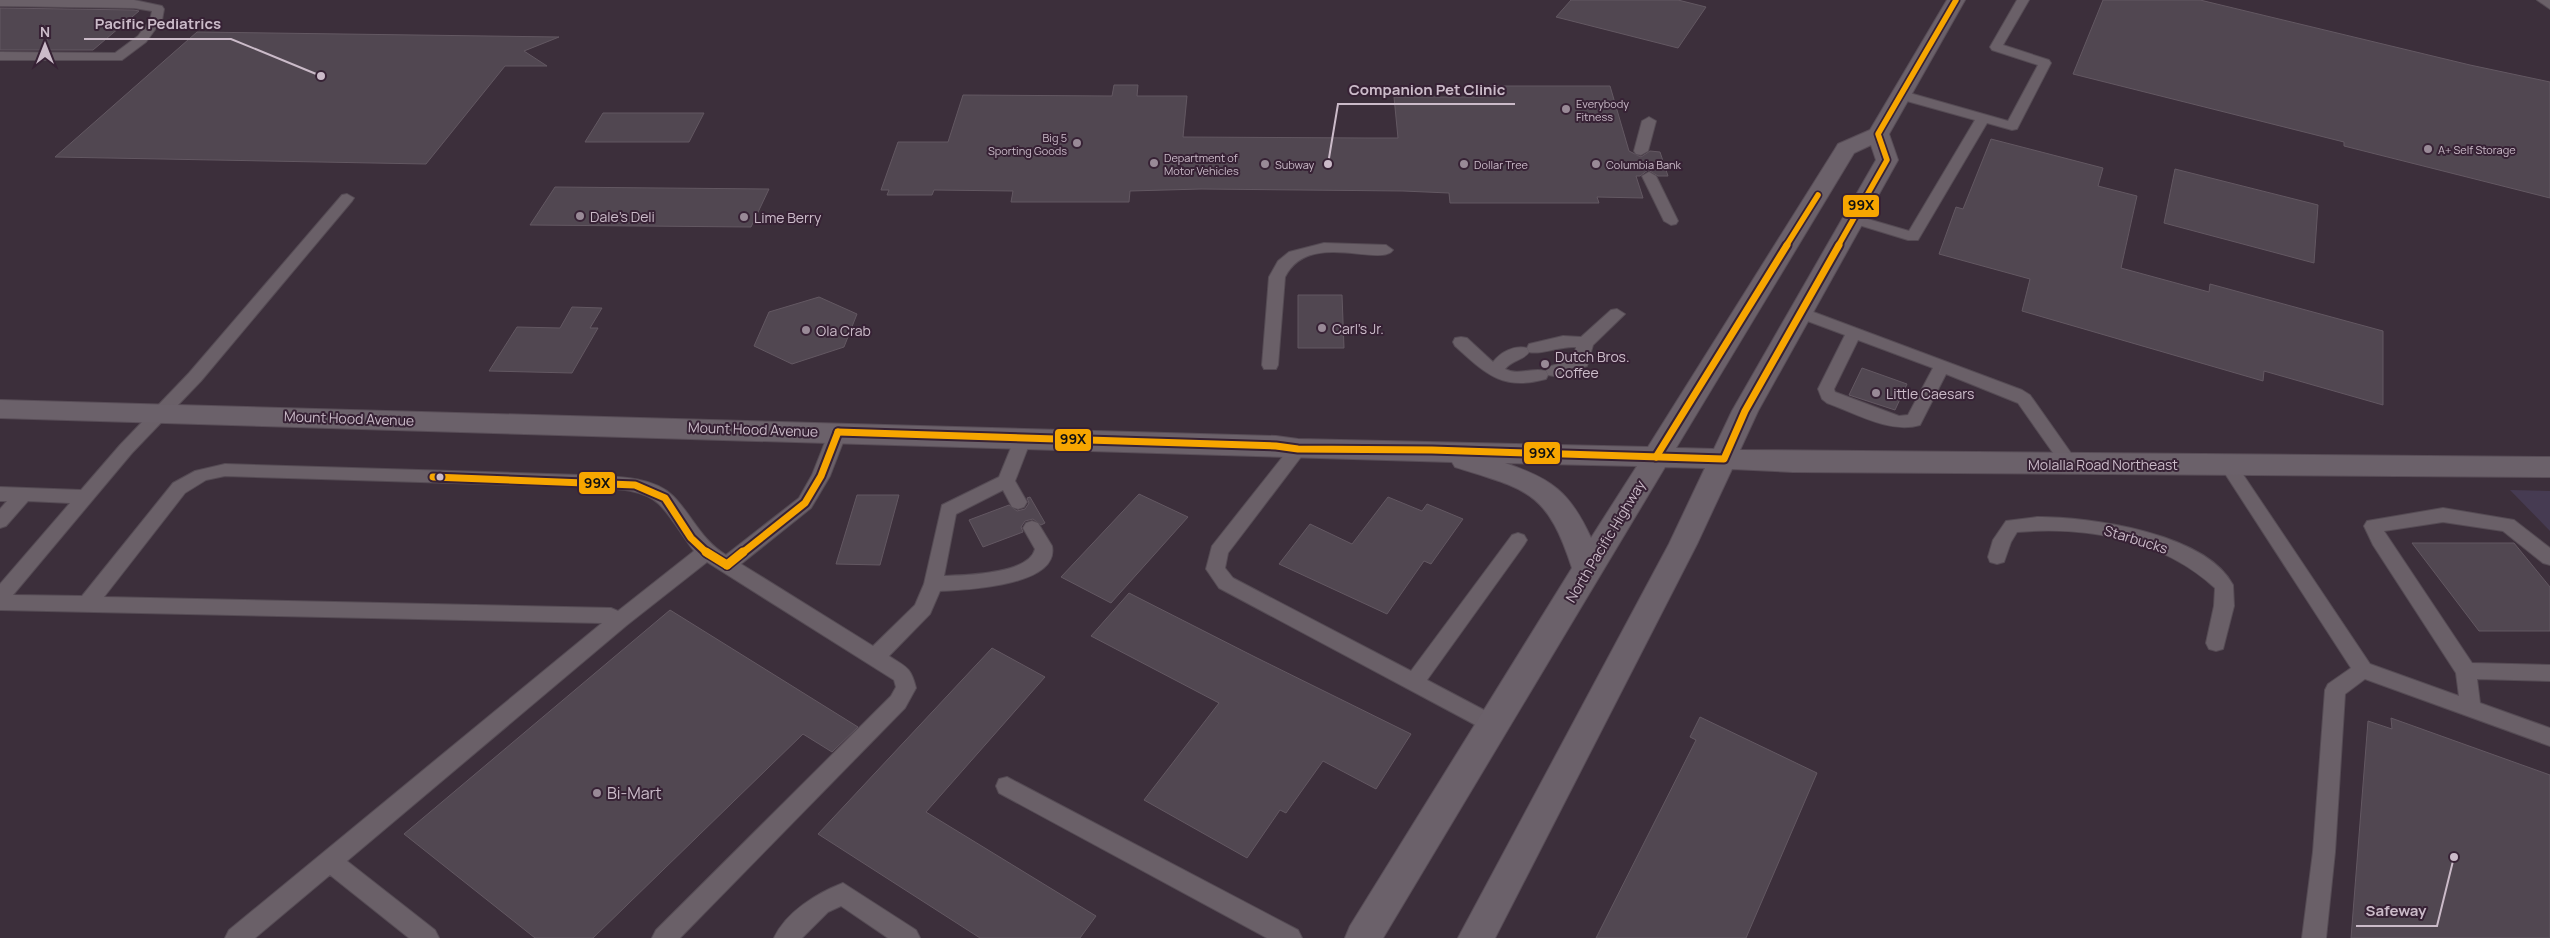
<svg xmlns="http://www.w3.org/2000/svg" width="2550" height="938" font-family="Manrope,sans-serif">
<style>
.green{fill:#463b52}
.building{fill:#514751;stroke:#635862}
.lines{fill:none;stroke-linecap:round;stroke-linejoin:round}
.service-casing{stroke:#554b54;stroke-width:2}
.primary-casing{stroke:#584d57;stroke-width:2}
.service{fill:#6a6068;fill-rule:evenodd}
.primary{fill:#6b616a;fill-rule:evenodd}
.bus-1-far2-casing{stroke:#372235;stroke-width:9}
.bus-1-far1-casing{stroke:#372235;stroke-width:11}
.bus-1-casing{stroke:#372235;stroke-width:12}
.bus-1-far2{stroke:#f7a600;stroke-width:5.5}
.bus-1-far1{stroke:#f7a600;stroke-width:7}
.bus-1{stroke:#f7a600;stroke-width:9}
.poi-dot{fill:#998a97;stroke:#372235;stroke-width:2}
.bus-dot{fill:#cbbbc9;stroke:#372235;stroke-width:2}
.labels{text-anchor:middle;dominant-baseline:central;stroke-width:4;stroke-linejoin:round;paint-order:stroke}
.far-poi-label{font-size:11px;fill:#cbbbc9;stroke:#372235;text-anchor:start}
.poi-label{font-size:14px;fill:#cbbbc9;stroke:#372235;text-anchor:start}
.street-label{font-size:14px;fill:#cbbbc9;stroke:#372235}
.near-poi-label{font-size:16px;fill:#cbbbc9;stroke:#372235;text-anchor:start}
.leader{fill:none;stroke:#cbbbc9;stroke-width:2}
.callout-dot{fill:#cbbbc9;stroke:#372235;stroke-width:2}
.callout-label{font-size:15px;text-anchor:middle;font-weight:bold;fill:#cbbbc9;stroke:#372235;stroke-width:4;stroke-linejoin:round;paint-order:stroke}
.line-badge{stroke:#372235;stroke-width:2}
.pale-badge-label{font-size:14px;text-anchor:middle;font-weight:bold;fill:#111}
</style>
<rect width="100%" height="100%" fill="#3c2f3b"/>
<!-- green -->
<path class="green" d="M2510 490 2550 491V531Z"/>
<!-- building -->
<g class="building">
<path d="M1571 0H1678L1706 7 1678 48 1556 17Z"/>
<path d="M2103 0H2200L2470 65 2550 82V198L2344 146V142L2073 74Z"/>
<path d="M0 8 134 10 139 11 93 50H0Z"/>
<path d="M197 32 559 37 524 51 547 66H505L426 164 55 157Z"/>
<path d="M1114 85H1138L1137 96H1187L1183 137 1368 138H1398L1394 97H1485L1483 86H1610L1629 151 1641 157 1650 151 1660 152 1668 176H1658L1648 170 1640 176H1636L1643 198 1597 197 1599 203H1450L1449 193 1403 191 1201 189 1130 191 1129 202H1011L1013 191 934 190 932 195H887L889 190H881L898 142H948L963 95 1112 96Z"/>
<path d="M603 113H704L689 142H585Z"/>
<path d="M1991 139 2103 168 2098 186 2137 196 2121 268 2209 292 2210 284 2383 331V405L2264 371 2263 381 2022 311 2030 279 1939 254 1956 207 1963 209Z"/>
<path d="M2175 169 2318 205 2314 263 2164 223Z"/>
<path d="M555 187 769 189 751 227 530 225Z"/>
<path d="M1298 295H1342L1344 348H1298Z"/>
<path d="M819 297 857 314 844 347 792 364 754 346 769 312Z"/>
<path d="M572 307 602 308 590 328H598L572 373 489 371 517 327 560 328Z"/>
<path d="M1862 368 1907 384 1895 410 1849 395Z"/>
<path d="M1139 494 1188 517 1111 603 1061 577Z"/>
<path d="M857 495H899L880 565 836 564Z"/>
<path d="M1030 497 1045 523 1041 525 1033 519 1025 521 1021 527 1023 532 983 547 969 520 1009 505 1017 511 1025 509 1029 503 1027 498Z"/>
<path d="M1388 497 1422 511 1427 504 1463 519 1431 564 1424 561 1387 614 1279 564 1310 524 1352 544Z"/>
<path d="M2412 543H2514L2550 587V631H2479Z"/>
<path d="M1129 593 1255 657 1411 734 1376 789 1323 761 1286 813 1280 810 1247 858 1144 800 1219 703 1091 636Z"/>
<path d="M670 610 858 727 832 752 803 734 593 938H535L404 834Z"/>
<path d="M992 648 1045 677 926 812 1096 916 1080 938H980L818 834Z"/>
<path d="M1700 717 1817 773 1746 938H1596L1696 740 1690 737Z"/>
<path d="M2391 718 2550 775V938H2351L2368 721 2392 729Z"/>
</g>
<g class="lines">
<!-- service casing -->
<g class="service-casing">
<g id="service">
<path d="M0 0H134L162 6 164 9 162 20 146 42 122 60H0V52L115 53 138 36 150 20 152 11 134 8 0 6Z"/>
<path d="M2017 0H2029L2003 45 2049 60 2051 63 2017 129 2012 130 1987 123 1918 240H1908L1849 222 1847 219 1854 215 1909 231 1975 120 1896 98 1895 95 1896 92H1906L2008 121 2038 65 1992 50 1990 47Z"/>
<path d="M2537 0H2550V9Z"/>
<path d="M1649 117 1656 121 1648 151 1641 155 1636 154 1634 151 1642 121Z"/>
<path d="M1649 172 1656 176 1678 221 1676 224 1671 225 1664 221 1642 176Z"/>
<path d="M347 194 354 198 352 201 201 381 132 453 13 595 82 596 173 483 195 471 225 464 580 475C608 477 651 474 673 496 692 515 701 540 726 555L799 498 812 475 829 432 832 428H844L847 432 830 476 811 508 741 564 873 646 915 605 924 584 942 505 999 477 1017 433H1029L1032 437 1015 481 1027 502 1024 507 1018 509 1012 507 1003 490 956 514 944 576C966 575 1029 574 1035 549L1023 528 1026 523 1032 521 1038 523 1052 546C1060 586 965 590 940 591L930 614 889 656C906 667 911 667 916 688L905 708 680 938H652L656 930 891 696 896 687 894 680 707 562 627 625 347 861 435 930 439 938H409L330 875 255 938H225L229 930 602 623 0 610V584L70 503 28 501 6 526 0 528V509L7 501H0V487L81 490 120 445 189 373 342 195ZM225 476 580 487C604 489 640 486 659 504 673 518 682 536 694 551L618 611 611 608 104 597 185 493 206 480Z"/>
<path d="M1324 243 1386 245 1393 250C1381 268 1309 229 1285 277L1278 365 1276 369H1264L1262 365 1269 277 1278 261 1289 252Z"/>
<path d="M1800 307 2022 390 2030 395 2078 463 2075 467 2069 469 2063 467 2018 403 1946 374 1920 425C1890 434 1855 413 1827 403L1822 399 1818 389 1845 335 1794 316 1792 312ZM1858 340 1933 368 1908 415 1899 416 1835 392 1834 389Z"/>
<path d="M1617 309 1625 314 1593 345 1587 366 1554 376 1548 375 1546 371 1548 367 1574 359 1576 347C1560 346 1541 355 1529 352L1527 348 1529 344 1563 336 1581 337 1611 310Z"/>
<path d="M1461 337 1467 338 1493 362C1501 352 1514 345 1527 348L1529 352C1524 360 1512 360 1505 369 1519 376 1532 367 1546 371L1548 375 1546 379C1502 391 1486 374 1455 346L1453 342 1455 338Z"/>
<path d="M1298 443 1304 445 1307 449 1304 453 1228 553 1225 568 1233 578 1411 671 1512 535 1518 533 1524 535 1527 540 1524 545 1427 680 1499 718 1502 724 1499 730 1492 733 1485 730 1219 588 1206 569 1212 546 1292 445Z"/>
<path d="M2228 459 2234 461 2370 664 2459 696 2456 673 2373 545 2364 526 2367 521 2443 508 2514 520 2550 548V565L2543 563 2503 531 2443 522 2384 531 2472 663 2550 665V681L2477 679 2480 703 2550 728V746L2365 679 2345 694 2335 852 2326 938H2302L2313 852 2325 690 2328 684 2351 668 2222 469 2219 465 2222 461Z"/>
<path d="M2037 517C2090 517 2206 533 2233 585L2234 606 2223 649 2216 651 2209 649 2206 643 2214 606 2215 588C2162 539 2087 526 2017 532L2011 542 2004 562 1997 564 1990 562 1988 557 1993 540 2006 521Z"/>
<path d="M1007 777 1298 930 1302 938H1267L999 793 996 786 999 779Z"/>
<path d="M843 883 916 930 920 938H888L841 906 828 912 802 938H774C786 912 817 893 843 883Z"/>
</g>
</g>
<!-- primary casing -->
<g class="primary-casing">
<path id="primary" d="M1947 0H1965L1889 134 1898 160 1758 411 1740 450 2550 457V477L1793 472 1732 469 1697 544 1495 938H1458L1669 544 1705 468 1665 467 1383 938H1345L1350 926 1572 568C1547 491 1528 490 1455 467L1452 462 0 418V400L1276 436 1298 439 1648 447 1835 149 1838 144 1870 130ZM1871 145 1876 160 1732 411 1714 449 1676 448 1854 153ZM1505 463 1637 466 1591 538C1570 492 1552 479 1505 463Z"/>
</g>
<!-- service -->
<use href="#service" class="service"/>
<!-- primary -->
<use href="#primary" class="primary"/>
<!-- bus-1-far2 casing -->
<g class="bus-1-far2-casing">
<g id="bus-1-far2">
<path d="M1786 246 1818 195"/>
<path d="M1838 246 1887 160 1878 134 1956 0"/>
</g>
</g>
<!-- bus-1-far1 casing -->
<g class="bus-1-far1-casing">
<g id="bus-1-far1">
<path d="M838 432 1276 446 1298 449 1432 450 1724 459 1745 411 1839 245"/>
<path d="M1656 457 1787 245"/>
<path d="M433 477 635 485 665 498 691 538 708 554"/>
<path d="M741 554 805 503 821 476 838 432"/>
</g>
</g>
<!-- bus-1 casing -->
<g class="bus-1-casing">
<g id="bus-1">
<path d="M706 552 727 565"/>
<path d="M727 565 743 552"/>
</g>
</g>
<!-- bus-1-far2 -->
<use href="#bus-1-far2" class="bus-1-far2"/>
<!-- bus-1-far1 -->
<use href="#bus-1-far1" class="bus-1-far1"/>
<!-- bus-1 -->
<use href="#bus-1" class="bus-1"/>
</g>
<!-- markers -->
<g class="poi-dot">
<circle cx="1566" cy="109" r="5"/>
<circle cx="1077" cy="143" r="5"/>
<circle cx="2428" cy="149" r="5"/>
<circle cx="1154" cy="163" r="5"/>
<circle cx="1265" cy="164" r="5"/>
<circle cx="1464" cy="164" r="5"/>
<circle cx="1596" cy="164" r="5"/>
<circle cx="580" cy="216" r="5"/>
<circle cx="744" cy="217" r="5"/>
<circle cx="1322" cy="328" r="5"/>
<circle cx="806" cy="330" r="5"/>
<circle cx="1545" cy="364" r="5"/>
<circle cx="1876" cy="393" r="5"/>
<circle cx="597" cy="793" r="5"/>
</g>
<circle class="bus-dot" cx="440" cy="477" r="4.5"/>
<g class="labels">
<!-- far-poi labels -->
<g class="far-poi-label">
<text x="1576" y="103">Everybody<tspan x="1576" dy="13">Fitness</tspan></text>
<text x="1067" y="137" text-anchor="end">Big 5<tspan x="1067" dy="13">Sporting Goods</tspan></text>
<text x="2438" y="149">A+ Self Storage</text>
<text x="1164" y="157">Department of<tspan x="1164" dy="13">Motor Vehicles</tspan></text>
<text x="1275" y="164">Subway</text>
<text x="1474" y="164">Dollar Tree</text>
<text x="1606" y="164">Columbia Bank</text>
</g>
<!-- poi labels -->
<g class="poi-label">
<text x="590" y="216">Dale's Deli</text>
<text x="754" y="217">Lime Berry</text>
<text x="1332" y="328">Carl's Jr.</text>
<text x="816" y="330">Ola Crab</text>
<text x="1555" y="356">Dutch Bros.<tspan x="1555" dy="16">Coffee</tspan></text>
<text x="1886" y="393">Little Caesars</text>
</g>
<!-- street labels -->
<g class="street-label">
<text transform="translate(349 418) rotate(2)">Mount Hood Avenue</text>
<text transform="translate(753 429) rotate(2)">Mount Hood Avenue</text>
<text x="2103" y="464">Molalla Road Northeast</text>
<text transform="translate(2136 539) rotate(17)">Starbucks</text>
<text transform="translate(1605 541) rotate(-59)">North Pacific Highway</text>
</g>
<!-- near-poi labels -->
<g class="near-poi-label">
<text x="607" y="793">Bi-Mart</text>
</g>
</g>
<!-- callouts -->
<path class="leader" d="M321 76L231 39H84M1328 164L1338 104H1515M2454 857L2437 926H2356"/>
<g class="callout-dot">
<circle cx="321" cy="76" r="5"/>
<circle cx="1328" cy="164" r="5"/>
<circle cx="2454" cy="857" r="5"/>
</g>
<g class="callout-label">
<text x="158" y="29">Pacific Pediatrics</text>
<text x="1427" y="95">Companion Pet Clinic</text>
<text x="2396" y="916">Safeway</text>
</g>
<g class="line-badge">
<rect x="1842" y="194" width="38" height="24" rx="5" fill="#f7a600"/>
<rect x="1054" y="428" width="38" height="24" rx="5" fill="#f7a600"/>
<rect x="1523" y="441" width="38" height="24" rx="5" fill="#f7a600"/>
<rect x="578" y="471" width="38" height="24" rx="5" fill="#f7a600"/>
</g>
<g class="pale-badge-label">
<text x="1861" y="210">99X</text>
<text x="1073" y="444">99X</text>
<text x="1542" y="458">99X</text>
<text x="597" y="488">99X</text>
</g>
<!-- north arrow -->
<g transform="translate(45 45)" stroke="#372235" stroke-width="4" paint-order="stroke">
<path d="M0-4L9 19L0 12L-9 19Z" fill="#cbbbc9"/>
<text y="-8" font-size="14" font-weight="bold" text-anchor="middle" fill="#cbbbc9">N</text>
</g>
</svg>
